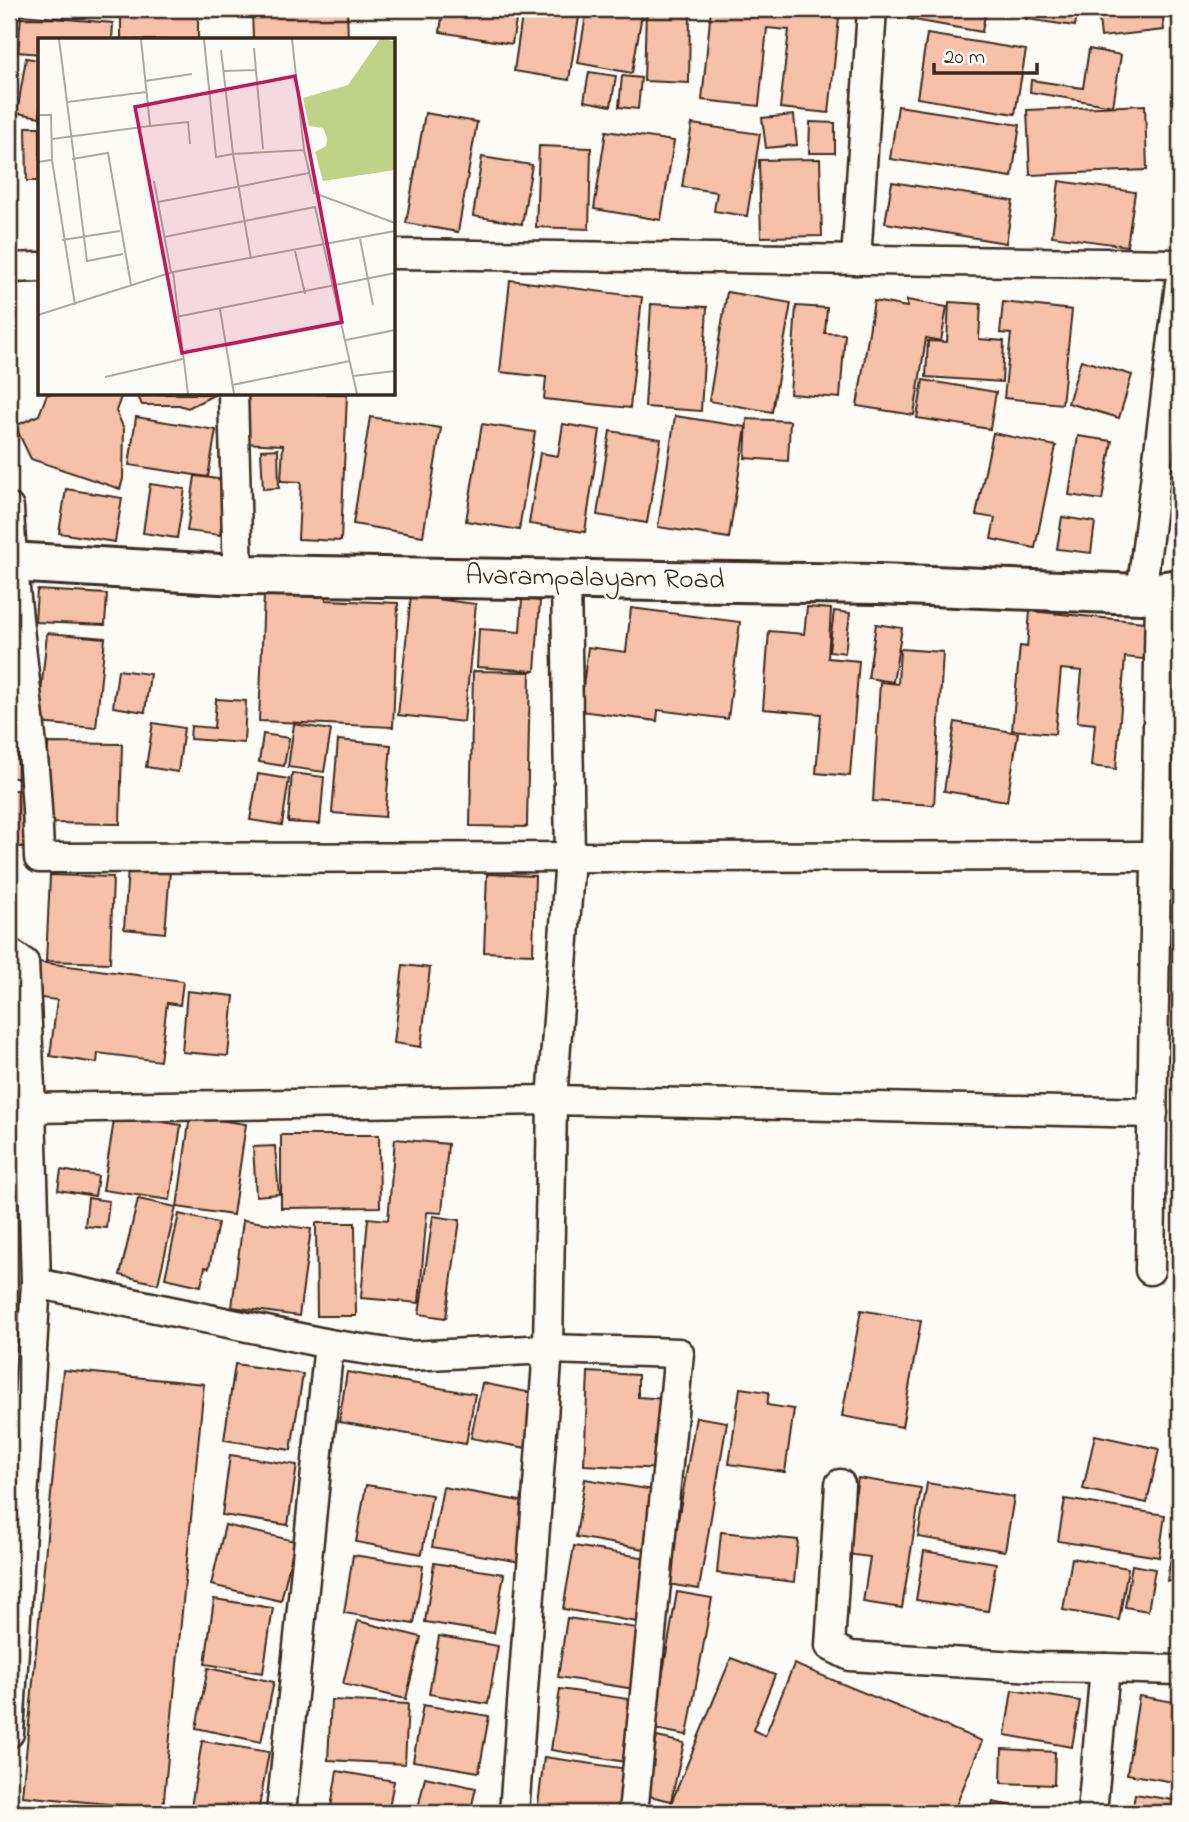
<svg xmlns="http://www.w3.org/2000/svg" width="1189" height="1822" font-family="'Indie Flower',sans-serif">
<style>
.building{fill:#f7c0a9;stroke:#3b2a1e;stroke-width:2}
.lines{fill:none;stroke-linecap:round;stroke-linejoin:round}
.street-casing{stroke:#3b2a1e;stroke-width:33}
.secondary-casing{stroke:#3b2a1e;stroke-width:44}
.street{stroke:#fdfcf7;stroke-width:28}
.secondary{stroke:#fdfcf7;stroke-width:38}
.labels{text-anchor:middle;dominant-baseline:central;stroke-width:5;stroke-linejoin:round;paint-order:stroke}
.street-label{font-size:28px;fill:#3b2a1e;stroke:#fdfcf7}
.inset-road{fill:none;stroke:#afa8a0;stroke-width:2}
.view{fill:#c2185b;fill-opacity:0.15;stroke:#c2185b;stroke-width:3.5}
.inset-edge{fill:none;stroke:#3b2a1e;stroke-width:3.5}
</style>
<rect width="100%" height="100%" fill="#fdfcf7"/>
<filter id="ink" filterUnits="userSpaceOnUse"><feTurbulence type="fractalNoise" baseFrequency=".0143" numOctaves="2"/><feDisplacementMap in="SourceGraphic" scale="14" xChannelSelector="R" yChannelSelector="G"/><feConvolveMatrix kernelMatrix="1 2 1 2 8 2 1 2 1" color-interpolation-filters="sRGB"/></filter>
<g filter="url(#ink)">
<!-- building -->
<g class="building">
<path d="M252 9H347L348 40H253Z"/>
<path d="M443 9H518L512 44 440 32Z"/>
<path d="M523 9 579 17 569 80 514 71Z"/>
<path d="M587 9H612L642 14 632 73 578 63Z"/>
<path d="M711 9H840L829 113 780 108 789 30 767 28 759 106 702 100Z"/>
<path d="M887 9H986L982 32 886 15Z"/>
<path d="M1028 9H1078L1075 26 1026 19Z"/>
<path d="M1098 9H1162L1164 30 1101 37Z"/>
<path d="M646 10 690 11 689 83 644 81Z"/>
<path d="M121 13 198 14V40H121Z"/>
<path d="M21 15 113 23 112 40H40V54L18 52Z"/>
<path d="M927 34 1026 50 1015 114 917 98Z"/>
<path d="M1089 49 1121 55 1113 106 1030 92 1031 80 1083 88Z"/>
<path d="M26 58 40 60V117L17 113Z"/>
<path d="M589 72 616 76 611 106 584 101Z"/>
<path d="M622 76 641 78 638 109 619 107Z"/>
<path d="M1145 105 1147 170 1030 175 1027 110Z"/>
<path d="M898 106 1020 125 1012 177 890 159Z"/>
<path d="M425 113 477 122 458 232 406 223Z"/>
<path d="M794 115 797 145 766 148 762 118Z"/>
<path d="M810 122 835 123V153H809Z"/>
<path d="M692 124 760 134 747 216 714 211 717 192 682 187Z"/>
<path d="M26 127H40V181H27Z"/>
<path d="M606 131 674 141 661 220 594 209Z"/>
<path d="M539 146 591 148 589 229 536 227Z"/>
<path d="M482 157 532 165 522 224 473 216Z"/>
<path d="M820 159 822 236 761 237 759 160Z"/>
<path d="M1059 181 1135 192 1127 246 1052 236Z"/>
<path d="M892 182 1013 201 1006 243 885 223Z"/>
<path d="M510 280 642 297 630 408 544 399 546 377 500 372Z"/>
<path d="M727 292 791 303 772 412 709 401Z"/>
<path d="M907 300 947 307 941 341 926 338 914 415 857 406 874 301 907 307Z"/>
<path d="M949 302 981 304 979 339 1004 341 1002 382 926 377 928 341 947 342Z"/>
<path d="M1003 302 1072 310 1062 404 1004 398 1011 334 1000 333Z"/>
<path d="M651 304 707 307 701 411 645 407Z"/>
<path d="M796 306 827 308 825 333 845 334 840 398 790 394Z"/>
<path d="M1081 360 1132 375 1119 418 1068 403Z"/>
<path d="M923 380 996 392 990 429 917 418Z"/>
<path d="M47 394H122L116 411 124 429 123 479 120 489 31 459 15 426 39 415Z"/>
<path d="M137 394H216L188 408 179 405H142Z"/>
<path d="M243 394H347L341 541 298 539 301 482 281 481 283 445 240 443Z"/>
<path d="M675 416 746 427 729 538 658 527Z"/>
<path d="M136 417 216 430 208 477 129 465Z"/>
<path d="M370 417 441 428 423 536 353 524Z"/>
<path d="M747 419 790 421 788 461 745 458Z"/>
<path d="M482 424 535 432 519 530 466 521Z"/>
<path d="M563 424 600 430 585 532 529 524 540 453 558 456Z"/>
<path d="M610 431 661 439 647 523 597 515Z"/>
<path d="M993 433 1056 446 1035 548 991 539 995 518 976 515Z"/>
<path d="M1078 436 1112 441 1102 500 1069 495Z"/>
<path d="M278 449 279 488 263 489 261 450Z"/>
<path d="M195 476 227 480 220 535 187 531Z"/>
<path d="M150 484 185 489 177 538 143 533Z"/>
<path d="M66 489 122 498 115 542 59 533Z"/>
<path d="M1062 517 1095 522 1091 553 1057 549Z"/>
<path d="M37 590 107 594 105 625 35 622Z"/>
<path d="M264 594 326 597V600L398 603 393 727 259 721Z"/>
<path d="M411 596 476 604 464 722 398 715Z"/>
<path d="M522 599 540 601 535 671 477 667 479 629 520 632Z"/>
<path d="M807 607 831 609 828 658 859 661 850 776 816 773 821 714 763 709 769 631 804 634Z"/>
<path d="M631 608 740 622 728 719 658 710 657 721 580 711 588 647 626 652Z"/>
<path d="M834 611 850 613 845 653 829 651Z"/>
<path d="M1030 611 1155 623 1151 660 1125 657 1116 769 1091 766 1095 724 1077 722 1082 671 1061 669 1055 734 1012 730 1020 646 1027 647Z"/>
<path d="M1164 613H1180V714L1167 715Z"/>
<path d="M876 624 902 628 893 682 868 678Z"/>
<path d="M47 633 105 638 96 728 38 723Z"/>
<path d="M900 649 943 652 934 805 873 801 880 682 898 684Z"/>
<path d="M118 670 150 674 145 712 113 707Z"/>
<path d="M473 671 530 672 527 827 470 826Z"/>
<path d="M216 699 246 701 244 743 190 739 191 726 214 728Z"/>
<path d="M955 722 1018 733 1007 801 944 791Z"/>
<path d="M153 723 184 728 178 772 146 767Z"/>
<path d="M294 724 331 730 324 772 288 767Z"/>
<rect x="9" y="733" width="13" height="45"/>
<path d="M263 734 289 738 284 766 259 762Z"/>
<path d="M338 740 391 745 385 817 332 813Z"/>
<path d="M48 743 122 744 120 824 47 823Z"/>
<path d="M292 773 324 777 320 824 288 822Z"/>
<path d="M258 774 289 779 282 825 250 820Z"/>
<path d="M9 790H30L31 847H9Z"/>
<path d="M128 868 170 871 165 933 124 929Z"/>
<path d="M487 874 535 876 533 954 484 952Z"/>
<path d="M50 875 113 877 110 963 46 961Z"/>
<path d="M38 962 183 981 180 1005 167 1003 160 1061 98 1053 97 1063 50 1056 57 1000 33 997Z"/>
<path d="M403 965 430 968 421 1047 394 1043Z"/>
<path d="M187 991 234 996 228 1056 182 1052Z"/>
<path d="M115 1114 181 1125 170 1200 103 1190Z"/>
<path d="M190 1116 246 1124 233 1215 177 1207Z"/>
<path d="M281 1135H379L380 1207 281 1208Z"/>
<path d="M395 1139 448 1144 442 1213 427 1212 419 1303 361 1298 368 1218 388 1220Z"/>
<path d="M275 1146 279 1194 256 1196 253 1147Z"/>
<path d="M61 1170 98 1176 95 1196 58 1190Z"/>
<path d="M88 1198 109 1201 106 1228 85 1226Z"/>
<path d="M138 1199 176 1207 158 1284 120 1275Z"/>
<path d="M179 1214 218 1223 209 1268 205 1267 201 1286 165 1278Z"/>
<path d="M433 1216 460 1220 446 1318 419 1314Z"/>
<path d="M243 1220 311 1229 299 1316 232 1307Z"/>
<path d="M316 1223H355L356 1316H317Z"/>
<path d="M861 1310 921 1321 902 1427 842 1416Z"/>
<path d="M235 1364 303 1374 291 1450 224 1440Z"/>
<path d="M63 1370 204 1384 163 1809 22 1796Z"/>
<path d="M347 1372 475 1394 466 1444 339 1422Z"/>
<path d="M588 1372 638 1375V1397L666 1399 662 1469 584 1465Z"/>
<path d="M482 1383 537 1394 527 1448 471 1438Z"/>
<path d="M740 1388 769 1392 767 1405 794 1409 785 1472 729 1464Z"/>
<path d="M696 1417 727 1422 699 1589 667 1584Z"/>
<path d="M1095 1435 1159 1449 1147 1503 1083 1489Z"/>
<path d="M230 1455 297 1465 288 1525 222 1515Z"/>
<path d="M858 1478 921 1488 902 1608 863 1602 870 1557 846 1554Z"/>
<path d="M585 1479 660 1491 650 1550 576 1537Z"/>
<path d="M927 1483 1014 1497 1005 1551 918 1537Z"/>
<path d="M366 1485 432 1495 422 1554 356 1542Z"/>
<path d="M443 1487 531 1503 521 1562 432 1547Z"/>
<path d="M1065 1499 1165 1515 1159 1557 1058 1541Z"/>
<path d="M225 1525 295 1541 281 1601 211 1585Z"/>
<path d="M1176 1528 1180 1529V1583L1167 1581Z"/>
<path d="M721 1532 798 1540 794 1582 717 1573Z"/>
<path d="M574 1546 654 1559 643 1623 563 1609Z"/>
<path d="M924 1551 996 1563 988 1611 916 1600Z"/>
<path d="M353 1555 423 1566 414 1624 344 1613Z"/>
<path d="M1072 1558 1128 1568 1119 1620 1063 1610Z"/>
<path d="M434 1563 504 1574 494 1633 425 1622Z"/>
<path d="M1132 1565 1155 1569 1148 1611 1125 1607Z"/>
<path d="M677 1592 712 1598 687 1735 653 1729Z"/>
<path d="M214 1599 273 1608 263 1673 205 1664Z"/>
<path d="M567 1618 644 1629 635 1689 558 1677Z"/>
<path d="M358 1621 421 1637 406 1699 343 1684Z"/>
<path d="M439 1636 498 1646 488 1704 429 1694Z"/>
<path d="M731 1658 775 1675 753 1730 765 1736 794 1664 982 1741 953 1813H865L860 1811 859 1813H667Z"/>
<path d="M208 1668 274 1682 261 1742 196 1728Z"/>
<path d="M560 1689 635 1700 626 1762 551 1750Z"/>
<path d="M1012 1690 1080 1701 1072 1747 1005 1735Z"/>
<path d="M1139 1696 1180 1703V1783L1127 1774Z"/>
<path d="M331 1700 408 1704 405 1764 328 1760Z"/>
<path d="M423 1705 489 1716 479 1772 413 1761Z"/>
<path d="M657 1737 684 1743 671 1801 645 1795Z"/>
<path d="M202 1741 269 1752 258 1813H190Z"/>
<path d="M1002 1749 1055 1752 1054 1785 1001 1783Z"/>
<path d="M544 1757 628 1769 621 1813H537Z"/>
<path d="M337 1771 394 1781 388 1813H330Z"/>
<path d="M425 1777 476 1788 470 1813H417Z"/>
<path d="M1135 1794 1180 1801V1813H1132Z"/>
<path d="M993 1802 1045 1813H990Z"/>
</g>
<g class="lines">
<!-- street casing -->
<g class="street-casing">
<g id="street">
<path d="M394 254 1180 264"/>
<path d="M856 260 872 9"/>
<path d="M9 268 40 267"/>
<path d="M233 394 238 575"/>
<path d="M9 508C14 625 37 741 39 858L1156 856"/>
<path d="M1141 594 1180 283"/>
<path d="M9 953 24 963 31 1108 36 1283 329 1344 409 1356 548 1349 552 1100 570 858 566 578"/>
<path d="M31 1108 552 1100 1153 1113"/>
<path d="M1150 1270 1160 592"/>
<path d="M840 1484 830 1646 850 1656 1034 1667 1105 1668"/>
<path d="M9 1733 36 1283"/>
<path d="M281 1813 329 1344"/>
<path d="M514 1813 548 1349 679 1353 633 1813"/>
<path d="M1092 1813 1105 1668 1180 1670"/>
</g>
</g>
<!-- secondary casing -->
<g class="secondary-casing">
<path id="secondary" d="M9 562 238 575 878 584 1141 594 1180 589"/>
</g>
<!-- street -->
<use href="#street" class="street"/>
<!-- secondary -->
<use href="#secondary" class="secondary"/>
</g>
</g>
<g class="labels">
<!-- street labels -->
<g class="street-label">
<text transform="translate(595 579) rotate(1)">Avarampalayam Road</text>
</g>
</g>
<!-- overview -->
<g transform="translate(38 38)">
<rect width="357" height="357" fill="#fdfcf7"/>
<path d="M342 1 357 3V132L285 143 277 114 288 108 289 100 285 90 271 88 265 60 310 47Z" fill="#bfd288"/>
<path class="inset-road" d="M21 1 29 64M166 1 178 119 195 116 183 12M254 1 266 112M216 10 225 111M185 33 218 32M107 43 154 36M0 77H13L14 122M112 88 150 84 152 106M14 101 112 88 103 1M34 121 70 115 93 247M0 124 14 122 37 267M116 143 133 234M120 164 271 135M126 199 277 169 319 356M322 201 335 267M24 202 82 193M257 213 267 256M85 216 49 223 29 64 108 54M213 221 195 116 266 112 276 155 357 185M135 234 150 356M182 271 196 356M0 277 135 234 357 193M138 279 357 235M308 302 357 292M187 308 305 285M315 338 357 333M67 339 145 321M194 347 312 323"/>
<path class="view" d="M257 38 304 284 144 315 97 69Z"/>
<rect width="357" height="357" class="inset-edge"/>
</g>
<!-- margin -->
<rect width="1189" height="1822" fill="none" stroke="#fdfcf7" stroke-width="35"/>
<rect x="18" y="18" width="1154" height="1787" fill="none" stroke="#3b2a1e" stroke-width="2.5" filter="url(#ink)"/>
<!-- scale -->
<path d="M934 63v10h103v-10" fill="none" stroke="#3b2a1e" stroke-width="3.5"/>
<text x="944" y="63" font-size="21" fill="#3b2a1e" stroke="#fdfcf7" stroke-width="5" paint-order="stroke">20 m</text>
</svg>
